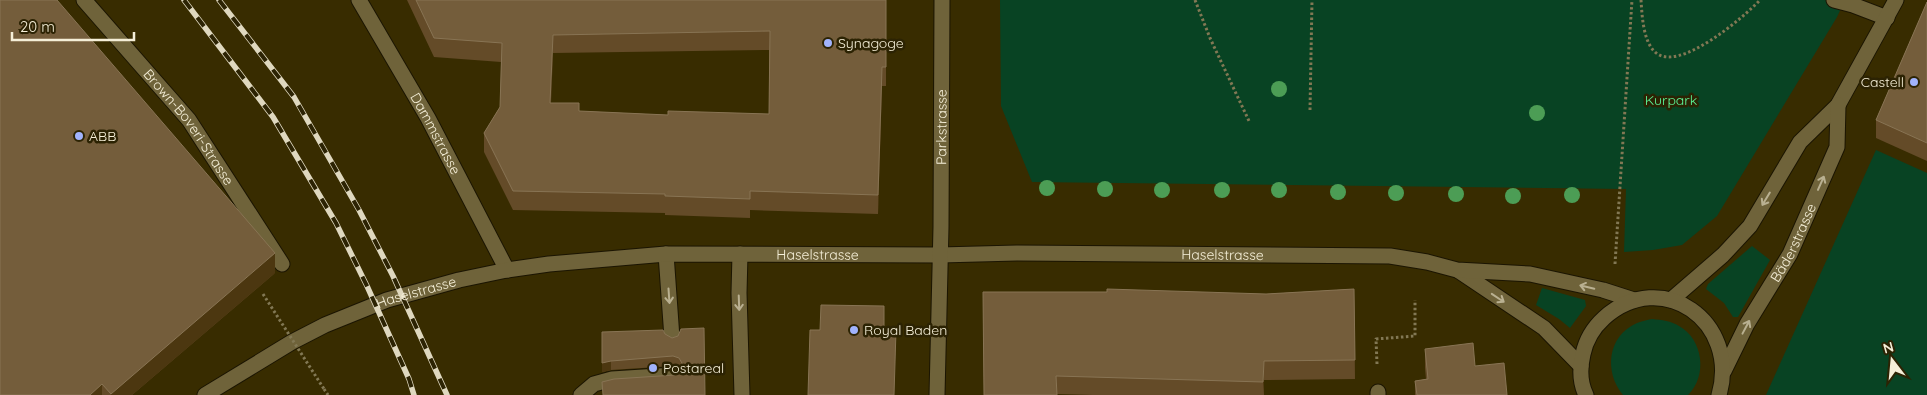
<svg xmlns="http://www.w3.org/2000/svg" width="1927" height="395" font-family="Quicksand,sans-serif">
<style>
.green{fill:#084323}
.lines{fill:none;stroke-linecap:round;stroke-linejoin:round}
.minor-casing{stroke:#1b1502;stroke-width:17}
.path{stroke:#827854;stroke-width:3;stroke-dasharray:2.5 2.5;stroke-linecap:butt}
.minor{stroke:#6f633a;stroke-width:15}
.rail-casing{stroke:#dfd8bf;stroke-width:5.5}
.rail{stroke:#2c2303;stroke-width:4;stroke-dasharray:11;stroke-linecap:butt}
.path-bridge{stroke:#827854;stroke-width:3;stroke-dasharray:2.5 2.5;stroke-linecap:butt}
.tree{fill:#4c9d55}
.wall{fill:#644b28;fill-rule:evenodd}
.shaded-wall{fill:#4c3710}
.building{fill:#745d3b;stroke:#887454;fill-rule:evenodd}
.oneway{stroke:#b9b091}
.poi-dot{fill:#a1b3fd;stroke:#2c2303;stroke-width:2}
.labels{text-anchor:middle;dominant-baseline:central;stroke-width:5;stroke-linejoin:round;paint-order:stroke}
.poi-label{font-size:14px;fill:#f5efd8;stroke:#2c2303;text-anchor:start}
.park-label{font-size:14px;fill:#5cf99a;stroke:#2c2303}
.street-label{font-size:14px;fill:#f5efd8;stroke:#2c2303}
</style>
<rect width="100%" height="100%" fill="#382c00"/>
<!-- green -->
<g class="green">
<path d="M1000 0H1845L1837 17 1717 216 1682 245 1653 250 1624 252 1626 189 1032 182 1001 106Z"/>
<path d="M1876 150 1927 173V395H1766Z"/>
<path d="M1752 246 1770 260 1738 317H1733L1724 303 1706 289 1708 284Z"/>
<path d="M1542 288 1585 300 1586 306 1570 328 1559 319 1536 305Z"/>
<path d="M1652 319C1662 320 1671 321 1679 326 1703 339 1708 376 1688 395H1623C1604 372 1607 336 1637 323 1642 321 1647 320 1652 319Z"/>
</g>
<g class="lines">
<!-- minor casing -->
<g class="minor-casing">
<g id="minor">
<path id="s1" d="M84 0 189 120 282 264"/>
<path id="s2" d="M359 0 428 118 507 270"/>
<path d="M1834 0 1853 5 1887 18"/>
<path d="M666 254 672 338"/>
<path d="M740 254 739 293 742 395"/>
<path d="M1459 271 1544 328 1581 366"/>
<path d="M1671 300 1723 255 1750 226 1800 142 1838 105 1896 0"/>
<path id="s3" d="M1724 371 1747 324 1790 254 1837 147 1838 105"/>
<path d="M1378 392V395"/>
<path id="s4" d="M205 395 292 342 325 325 387 300 459 280 507 270 549 264 666 254 940 255 1017 253 1390 256 1427 262 1457 270 1530 274 1603 290 1634 300"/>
<path d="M581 395 594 384 612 379 674 375"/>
<path id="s5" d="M937 395 941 227 942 0"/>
<path d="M1586 395C1580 383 1580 367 1583 354 1586 340 1593 328 1604 318 1662 266 1740 322 1719 395"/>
</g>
</g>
<!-- path -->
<g class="path">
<path d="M1195 0 1210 38 1249 121"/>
<path d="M1641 0C1642 15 1643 41 1655 52 1678 74 1744 17 1760 0"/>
<path d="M1310 110 1312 0"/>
<path d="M1615 264 1632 0"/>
<path d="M1377 364 1376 339 1415 336V300"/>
<path d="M324 389 328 395"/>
</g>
<!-- minor -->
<use href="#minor" class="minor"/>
<!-- rail casing -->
<g class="rail-casing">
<g id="rail">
<path d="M184 0 273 117 336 223 367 286 409 379 414 395"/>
<path d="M219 0 294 97 359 210 393 276 447 395"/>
</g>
</g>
<!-- rail -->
<use href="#rail" class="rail"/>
<!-- path-bridge -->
<path class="path-bridge" d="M263 294 324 389"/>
</g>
<!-- trees -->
<g class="tree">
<circle cx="1279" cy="89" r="8"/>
<circle cx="1537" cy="113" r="8"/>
<circle cx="1047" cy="188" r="8"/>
<circle cx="1105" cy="189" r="8"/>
<circle cx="1162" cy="190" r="8"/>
<circle cx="1222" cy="190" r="8"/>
<circle cx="1279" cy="190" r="8"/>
<circle cx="1338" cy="192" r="8"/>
<circle cx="1396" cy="193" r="8"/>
<circle cx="1456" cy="194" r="8"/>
<circle cx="1572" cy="195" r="8"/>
<circle cx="1513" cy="196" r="8"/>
</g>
<!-- wall -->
<g class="wall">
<path d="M407 0H886V86H882L878 214 750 210V218L665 215V213L513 210 484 152V133L500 107 501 62 434 57ZM769 50V114L668 115 579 111 551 103 553 53Z"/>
<path d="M1927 2V161L1876 138V120Z"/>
<path d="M275 273 132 395H0Z"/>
<path d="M1354 289 1355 379 1264 380V395H1093L1057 394 984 395 983 292 1266 294Z"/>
<path d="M602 332 665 334 705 395 675 375 681 371 679 367 673 366 611 370 602 372Z"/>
<path d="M1425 349 1475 366 1507 395H1415V381L1426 379 1425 368Z"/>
</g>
<!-- shaded-wall -->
<g class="shaded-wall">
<path d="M553 35V53L550 122V103Z"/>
<path d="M882 67V86L878 214V195Z"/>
<path d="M275 253V273L132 395H111V394Z"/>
<path d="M611 361V370L602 372V363Z"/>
<path d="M1264 361V395L1263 382Z"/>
<path d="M102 384V395H90Z"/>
</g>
<!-- building -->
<g class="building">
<path d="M0 0H57L275 253 111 394 102 384 90 395H0Z"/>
<path d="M416 0H886V67H882L878 195 750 191V199L665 196V194L513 191 484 133 500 107 502 43 434 38ZM770 31 769 114 668 111V115L579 111V103H550L553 35Z"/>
<path d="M1927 2V143L1876 120Z"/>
<path d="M1107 289 1266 294 1354 289 1355 360 1264 361 1263 382 1056 376 1057 395H984L983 292H1107Z"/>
<path d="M821 305 884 306V330H896L894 395H808L810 330H820Z"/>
<path d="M704 328 705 395H603L602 382 614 379 675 375 682 370 683 365 679 358 673 356 611 361 602 363V332L663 330 665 334 672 338 678 336 681 329Z"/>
<path d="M1473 343 1475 366 1504 363 1507 395H1417L1415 381 1428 379 1425 349Z"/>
</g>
<!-- one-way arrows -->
<defs><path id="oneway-shaft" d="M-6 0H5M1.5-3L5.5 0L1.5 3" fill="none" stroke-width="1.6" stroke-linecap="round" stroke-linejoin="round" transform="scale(1.25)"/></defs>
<g class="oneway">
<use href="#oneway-shaft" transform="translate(1821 183) rotate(-66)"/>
<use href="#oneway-shaft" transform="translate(1766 199) rotate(121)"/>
<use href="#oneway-shaft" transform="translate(1587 287) rotate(-167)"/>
<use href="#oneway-shaft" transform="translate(669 296) rotate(86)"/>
<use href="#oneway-shaft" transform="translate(1498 298) rotate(34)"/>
<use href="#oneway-shaft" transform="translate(739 303) rotate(88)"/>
<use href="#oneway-shaft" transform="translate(1746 327) rotate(-62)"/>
</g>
<!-- markers -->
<g class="poi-dot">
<circle cx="828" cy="43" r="5"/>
<circle cx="1914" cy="82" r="5"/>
<circle cx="79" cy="136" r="5"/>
<circle cx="854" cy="330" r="5"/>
<circle cx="653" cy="368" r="5"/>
</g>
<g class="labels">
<!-- poi labels -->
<g class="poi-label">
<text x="838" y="43">Synagoge</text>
<text x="1904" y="82" text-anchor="end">Castell</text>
<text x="89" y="136">ABB</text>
<text x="864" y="330">Royal Baden</text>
<text x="663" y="368">Postareal</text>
</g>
<!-- park labels -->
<g class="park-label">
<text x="1671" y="100">Kurpark</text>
</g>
<!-- street labels -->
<g class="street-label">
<text stroke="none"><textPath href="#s1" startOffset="165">Brown-Boveri-Strasse</textPath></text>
<text stroke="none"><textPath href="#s5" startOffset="268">Parkstrasse</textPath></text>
<text stroke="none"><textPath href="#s2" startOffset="154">Dammstrasse</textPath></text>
<text stroke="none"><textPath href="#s3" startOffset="146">Bäderstrasse</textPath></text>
<text stroke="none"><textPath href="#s4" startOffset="1046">Haselstrasse</textPath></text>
<text stroke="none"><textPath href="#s4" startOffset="641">Haselstrasse</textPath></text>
<text stroke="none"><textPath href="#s4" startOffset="236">Haselstrasse</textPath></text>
</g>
</g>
<!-- north arrow -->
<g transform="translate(1892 360) rotate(344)" stroke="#2c2303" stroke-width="4" paint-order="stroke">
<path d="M0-4L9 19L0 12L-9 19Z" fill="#f5efd8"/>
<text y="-8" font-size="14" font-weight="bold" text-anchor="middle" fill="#f5efd8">N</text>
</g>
<!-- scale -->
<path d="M12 32v8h122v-8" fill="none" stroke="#f5efd8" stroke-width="2.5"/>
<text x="20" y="32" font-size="15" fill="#f5efd8" stroke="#2c2303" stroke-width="4" paint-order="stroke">20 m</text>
</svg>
